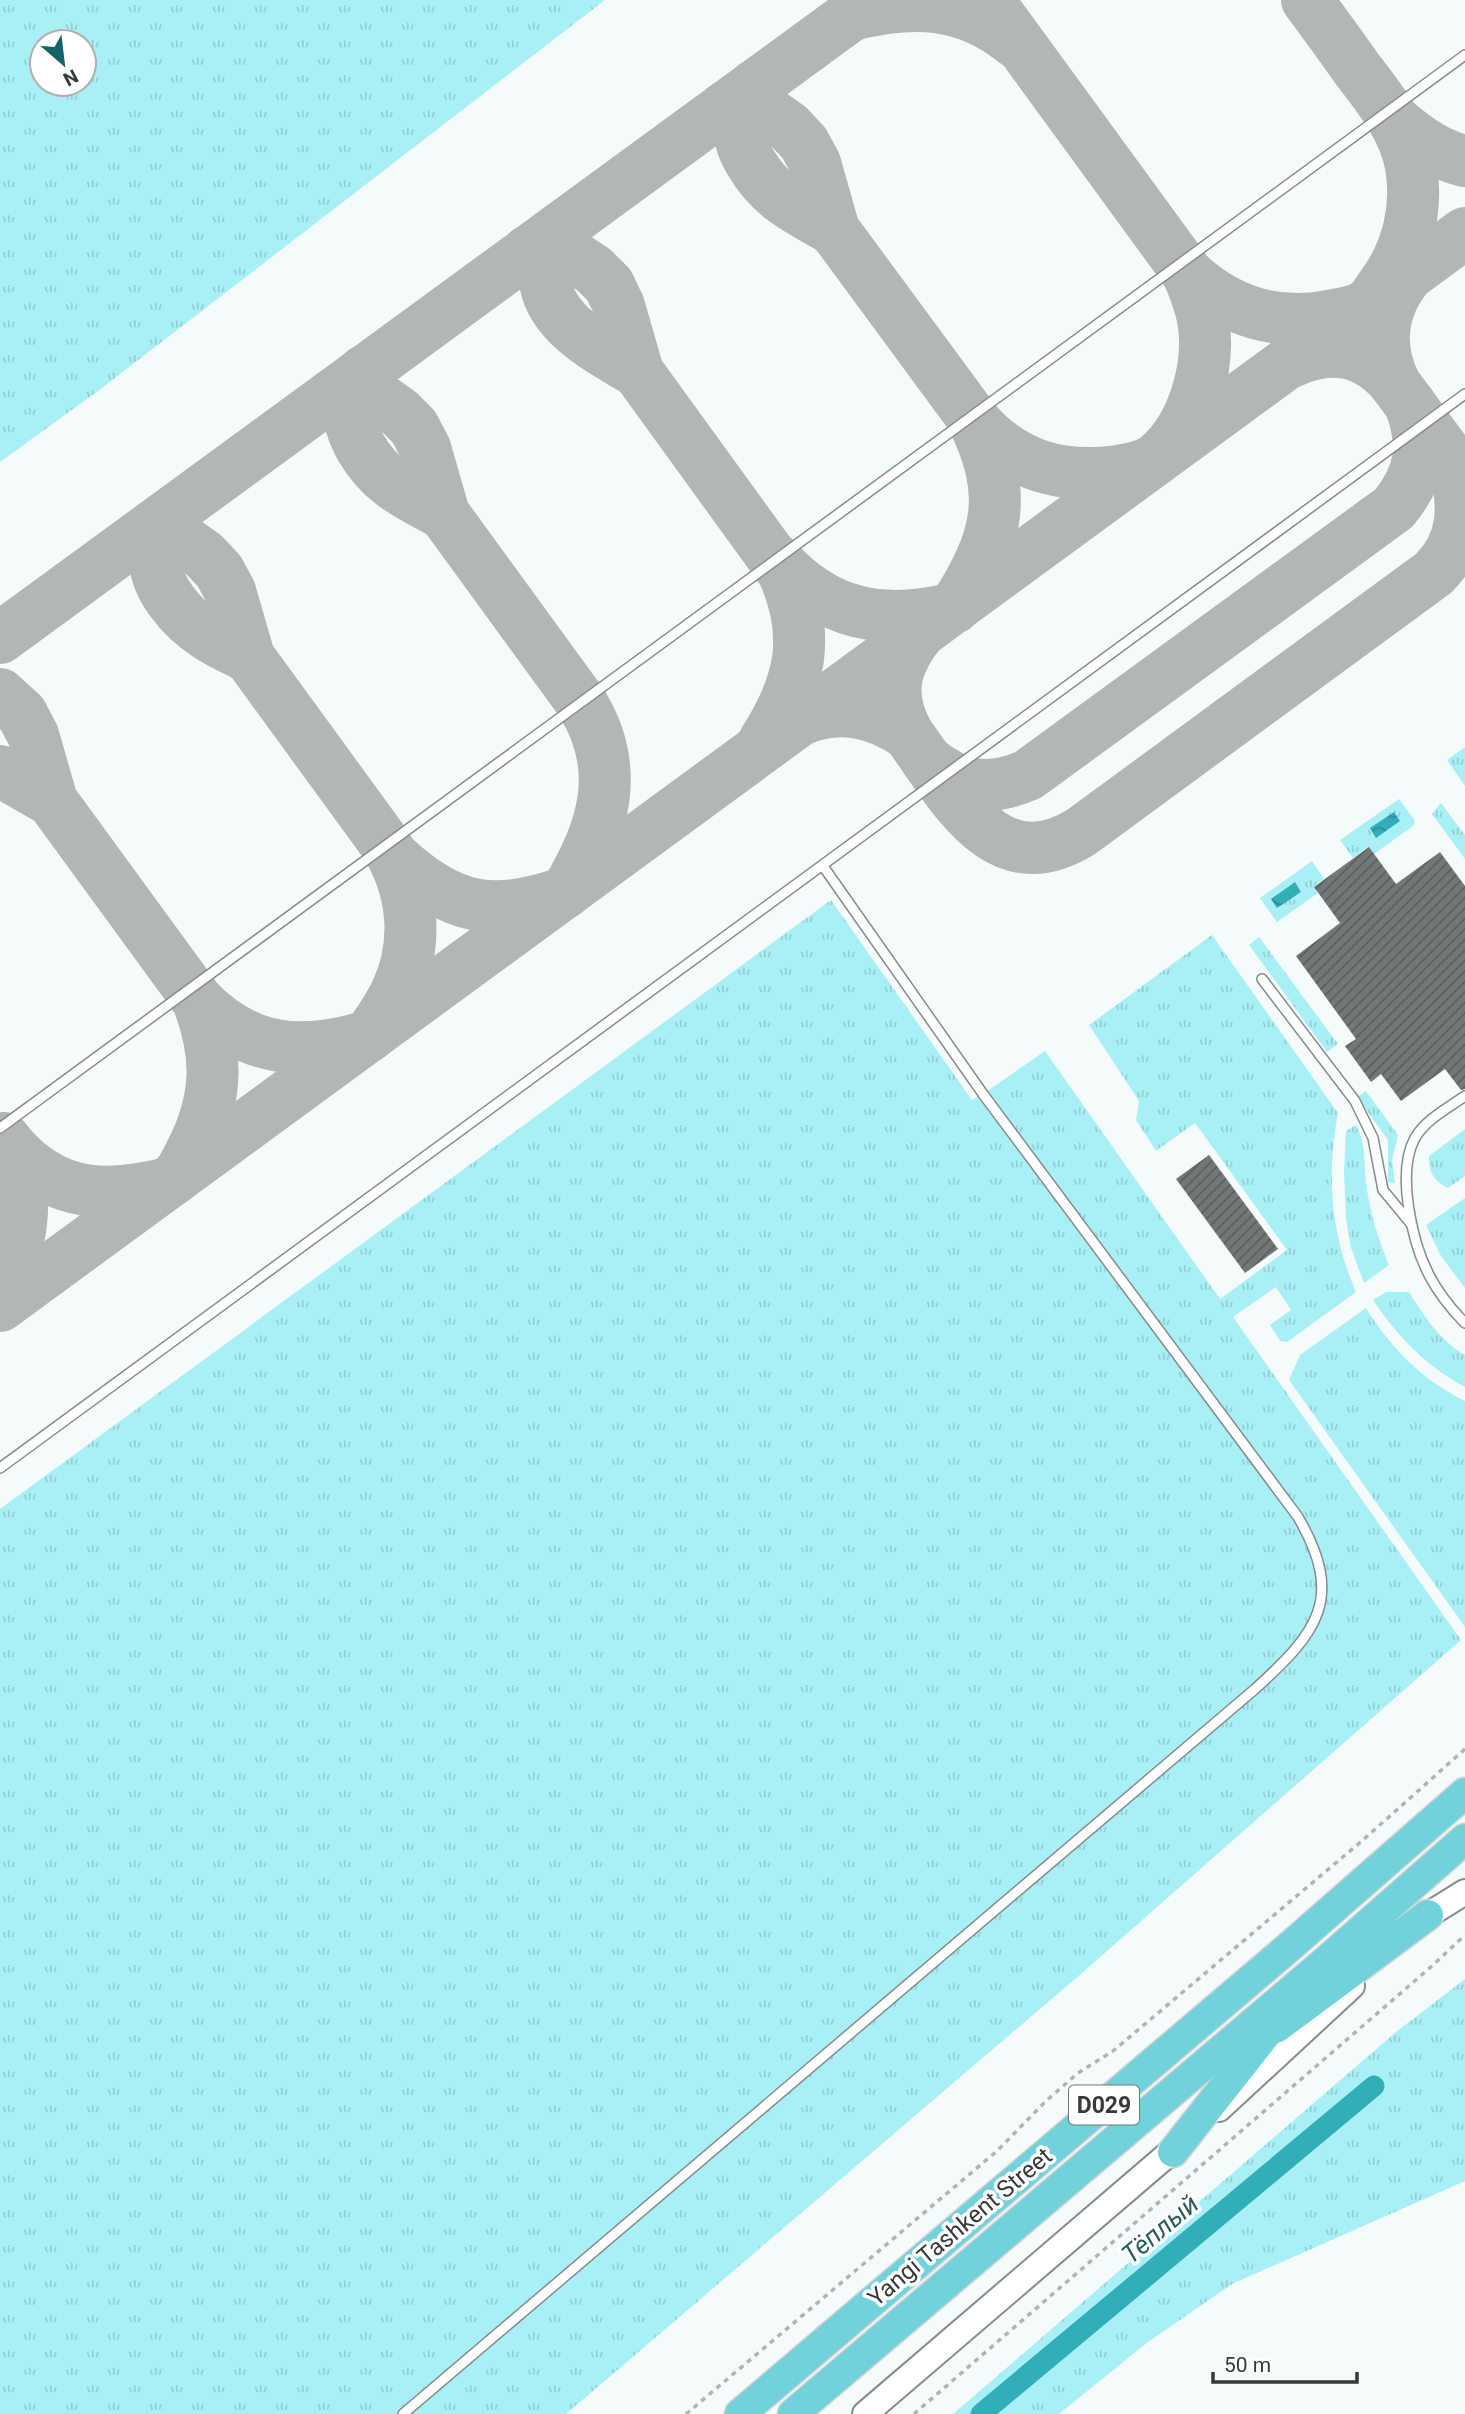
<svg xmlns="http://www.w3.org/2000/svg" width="1465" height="2414" font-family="Roboto,sans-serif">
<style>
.grass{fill:url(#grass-tufts);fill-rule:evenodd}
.water{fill:url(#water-waves)}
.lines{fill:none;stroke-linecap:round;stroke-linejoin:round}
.canal{stroke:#32aeb8;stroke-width:21}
.taxiway{stroke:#b2b6b6;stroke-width:52}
.building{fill:url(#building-hatch)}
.service-casing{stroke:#868b8b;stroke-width:12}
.secondary-casing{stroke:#868b8b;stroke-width:28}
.trunk-casing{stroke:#d3d4d4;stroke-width:33}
.path{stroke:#b0b4b5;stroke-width:3.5;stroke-dasharray:5 5;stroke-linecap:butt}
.service{stroke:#fff;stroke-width:9}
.secondary{stroke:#fff;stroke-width:24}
.trunk{stroke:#72d2db;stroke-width:30}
.labels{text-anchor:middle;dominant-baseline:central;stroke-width:7;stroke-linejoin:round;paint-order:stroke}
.shield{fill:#fff;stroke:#747575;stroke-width:2}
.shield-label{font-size:23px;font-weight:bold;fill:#383a3a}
.street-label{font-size:24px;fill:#383a3a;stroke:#fff}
.water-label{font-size:26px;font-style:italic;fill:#295b5f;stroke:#fff}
</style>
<defs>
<pattern id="grass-tufts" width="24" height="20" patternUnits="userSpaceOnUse" patternTransform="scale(1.75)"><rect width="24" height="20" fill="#a9f0f6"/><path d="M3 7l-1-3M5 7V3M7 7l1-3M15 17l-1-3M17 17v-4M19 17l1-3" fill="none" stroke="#92cfd4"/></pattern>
<pattern id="water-waves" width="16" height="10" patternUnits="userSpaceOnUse" patternTransform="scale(1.75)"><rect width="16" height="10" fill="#32aeb8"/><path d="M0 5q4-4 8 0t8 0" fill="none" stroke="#2b8f97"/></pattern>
<pattern id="building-hatch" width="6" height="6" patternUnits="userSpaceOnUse" patternTransform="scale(1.75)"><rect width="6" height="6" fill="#727778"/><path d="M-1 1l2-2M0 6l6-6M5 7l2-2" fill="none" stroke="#5a5e5e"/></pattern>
</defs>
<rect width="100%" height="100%" fill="#f5fafb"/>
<!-- grass -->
<g class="grass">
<path d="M0 0H605L98 391 0 462ZM42 42H84V84H42Z"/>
<path d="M1465 747V786L1447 760Z"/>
<path d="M1399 799 1415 821 1413 826 1374 854 1368 847 1353 858 1340 840Z"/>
<path d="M1441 803 1465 835V859L1432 814Z"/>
<path d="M1312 861 1324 879 1314 886 1318 893 1277 922 1260 898Z"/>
<path d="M831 900 972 1100 983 1094 1045 1051 1220 1299 1287 1250 1195 1123 1156 1151 1136 1120 1139 1101 1089 1025 1212 935 1338 1113C1326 1174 1331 1235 1356 1292L1287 1342 1280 1341 1270 1325 1291 1310 1276 1287 1233 1317 1461 1640 1082 1973 566 2414H0V1509Z"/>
<path d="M1259 937 1338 1044 1327 1052 1249 945Z"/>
<path d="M1366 1091 1398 1135 1392 1160 1395 1183 1388 1182V1140L1357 1097Z"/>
<path d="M1356 1125C1368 1149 1363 1165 1367 1190 1371 1216 1379 1241 1389 1265L1364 1283 1351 1248 1346 1219 1344 1171 1346 1131Z"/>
<path d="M1465 1129V1176L1448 1188C1434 1182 1428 1171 1429 1156Z"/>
<path d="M1465 1198V1288L1441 1256 1426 1225Z"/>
<path d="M1386 1292H1409C1425 1317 1439 1340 1465 1355V1387C1426 1366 1398 1337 1373 1300Z"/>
<path d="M1366 1308C1391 1348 1422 1380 1465 1401V1627L1289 1380 1300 1355Z"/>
<path d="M1465 1979V2181L1232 2284 1148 2342 1059 2414H953L1396 2032Z"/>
</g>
<!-- water -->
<g class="water">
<path d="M1394 812 1400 821 1376 838 1370 828Z"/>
<path d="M1295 882 1301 892 1277 908 1271 899Z"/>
</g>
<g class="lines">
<!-- canal -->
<path class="canal" d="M981 2414 1374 2086"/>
<!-- taxiway -->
<g class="taxiway">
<path d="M988 0 1188 274C1229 312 1279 327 1334 315 1345 313 1361 310 1369 303 1374 299 1378 291 1382 286 1408 251 1418 208 1411 166 1404 128 1380 99 1357 69 1341 46 1324 23 1307 0"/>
<path d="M851 15C912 0 964 0 1015 42"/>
<path d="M754 86C748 100 739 116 740 133 740 142 746 155 751 163 772 199 800 210 834 230"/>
<path d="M724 108H747L772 115 789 127 804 143 815 163 834 230 971 416C1010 493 999 538 954 608 883 626 825 615 776 559"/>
<path d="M1395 121C1416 139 1438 155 1465 161"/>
<path d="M559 229C555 236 549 245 547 253 531 316 595 346 638 372"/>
<path d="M528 251 552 250 576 258 594 270 609 285 619 306 638 372 783 572C812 636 800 685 764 741"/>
<path d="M1291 362C1331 343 1367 350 1395 384 1376 345 1381 308 1408 275"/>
<path d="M364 371C357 386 349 401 350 417 350 427 356 439 361 448 382 484 409 495 444 514"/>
<path d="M332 395 357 393 382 400 399 412 414 427 425 448 444 514 581 702C623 768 604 830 566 892 494 918 451 910 395 858"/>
<path d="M974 420C1012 465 1060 479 1118 471 1130 469 1149 465 1158 457 1194 426 1211 365 1203 319 1200 304 1194 288 1188 274"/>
<path d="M170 514C162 529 155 543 155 560 156 589 183 619 206 634 219 643 235 650 249 657"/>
<path d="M137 538 162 536 187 543 204 555 219 571 230 591 249 657 386 845C413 889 419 942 397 990 390 1006 379 1021 369 1036 302 1056 249 1053 198 1001"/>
<path d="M0 638 872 0"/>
<path d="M0 694 22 714 33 735 52 801 198 1001C218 1054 218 1095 194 1146 189 1155 183 1170 175 1178 167 1185 149 1187 139 1189 84 1198 42 1185 7 1142"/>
<path d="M800 720C839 704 873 711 908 734 887 695 893 666 921 631"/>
<path d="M908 734C952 793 995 885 1081 832L1434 573C1465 542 1465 506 1454 464L1395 384"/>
<path d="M927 761C960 787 989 792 1028 775L1394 508C1422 474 1425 444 1410 404"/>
<path d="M0 771 52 801"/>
<path d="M0 1288C25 1243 32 1184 4 1138"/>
<path d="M0 1306 1465 233"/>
</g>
</g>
<!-- building -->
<g class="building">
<path d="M1369 847 1396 884 1440 852 1465 886V1089L1461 1090 1445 1069 1401 1101 1381 1074 1371 1082 1345 1046 1356 1039 1296 956 1340 923 1314 887Z"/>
<path d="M1209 1155 1278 1249 1245 1273 1176 1179Z"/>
</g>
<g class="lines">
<!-- service casing -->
<g class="service-casing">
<g id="service">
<path d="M1262 979 1355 1101 1373 1138 1383 1190 1412 1225"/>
<path d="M1465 1096C1448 1108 1425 1120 1415 1138 1396 1172 1412 1242 1429 1275 1438 1292 1451 1309 1465 1323"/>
<path d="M0 1128 1465 55"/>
<path d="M0 1468 1465 394"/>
<path d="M403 2414 1255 1689C1318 1632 1345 1598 1298 1517L983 1094 823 866"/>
</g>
</g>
<!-- secondary casing -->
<g class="secondary-casing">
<g id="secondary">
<path d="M1414 1928 1428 1915 1465 1892"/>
<path d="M1219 2109 1352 1986"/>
<path d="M865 2414 1187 2138"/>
</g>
</g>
<!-- trunk casing -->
<g class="trunk-casing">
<g id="trunk">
<path d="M1276 2028 1428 1915"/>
<path d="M1173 2152 1277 2020"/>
<path d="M740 2414 1288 1948 1465 1793"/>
<path d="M793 2414 1325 1962 1465 1839"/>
</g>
</g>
<!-- path -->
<g class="path">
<path d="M686 2414 997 2151 1046 2101 1078 2073 1113 2051 1363 1840 1465 1749"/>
<path d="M914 2414 1432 1966 1465 1935"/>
</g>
<!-- service -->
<use href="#service" class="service"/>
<!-- secondary -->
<use href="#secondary" class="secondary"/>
<!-- trunk -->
<use href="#trunk" class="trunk"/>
</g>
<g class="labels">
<!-- shield labels -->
<rect class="shield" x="1069" y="2085.5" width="70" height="39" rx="5"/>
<g class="shield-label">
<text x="1104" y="2105">D029</text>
</g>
<!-- street labels -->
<g class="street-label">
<text transform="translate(960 2227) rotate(-40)">Yangi Tashkent Street</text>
</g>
<!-- water labels -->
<g class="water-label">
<text transform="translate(1160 2229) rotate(-40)">Тёплый</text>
</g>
</g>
<!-- north arrow -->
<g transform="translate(63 63) rotate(152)"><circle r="33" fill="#ffffff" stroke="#afb0b0" stroke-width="2"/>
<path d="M0-5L12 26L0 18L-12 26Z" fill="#136369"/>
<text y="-10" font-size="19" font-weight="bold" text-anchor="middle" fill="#383a3a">N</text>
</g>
<!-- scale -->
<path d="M1213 2372v10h144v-10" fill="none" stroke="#383a3a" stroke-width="3.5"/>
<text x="1224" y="2372" font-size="21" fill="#383a3a" stroke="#ffffff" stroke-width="5" paint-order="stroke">50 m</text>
</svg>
